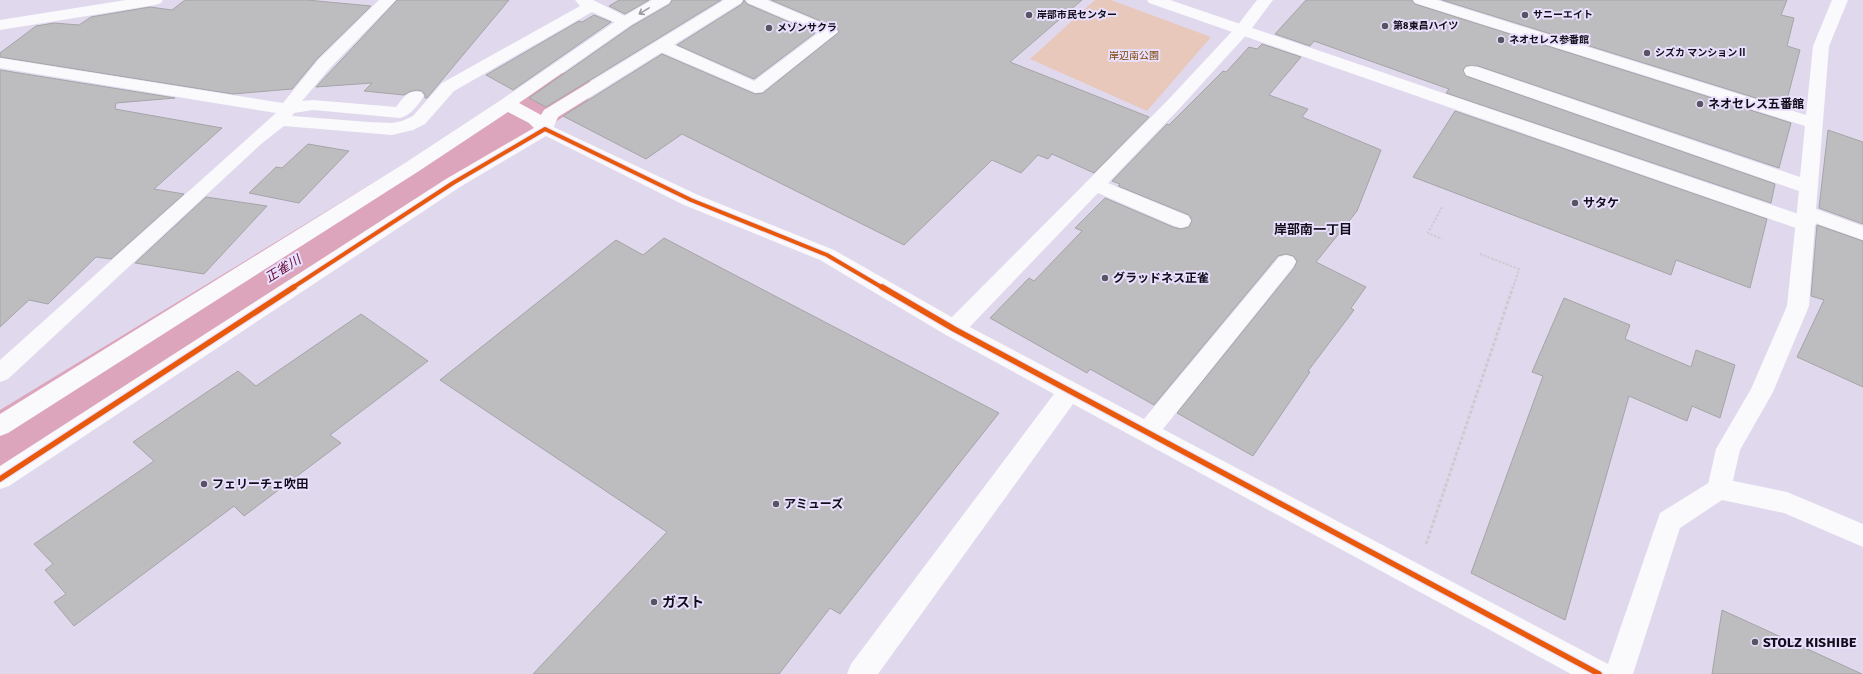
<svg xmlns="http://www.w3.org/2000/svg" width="1863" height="674" font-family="Signika,'Noto Sans JP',sans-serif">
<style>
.green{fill:#e8c8bb}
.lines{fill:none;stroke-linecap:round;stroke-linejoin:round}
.river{fill:#dda5bc;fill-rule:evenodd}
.building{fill:#bdbcbf;stroke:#a5a4a6}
.path-far1{stroke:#cdcbd2;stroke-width:2;stroke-dasharray:2.5 1.5;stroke-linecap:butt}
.path{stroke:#cdcbd2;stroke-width:3;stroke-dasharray:3.5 2;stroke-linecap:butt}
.service{fill:#faf9fc;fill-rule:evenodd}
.minor{fill:#faf9fc;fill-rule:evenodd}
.tertiary{fill:#faf9fc;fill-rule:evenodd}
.cycleway-far1-casing{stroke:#e9e0fe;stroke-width:6}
.cycleway-casing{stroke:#e9e0fe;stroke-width:8}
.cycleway-far1{stroke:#e8590c;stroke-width:4}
.cycleway{stroke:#e8590c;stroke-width:5.5}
.oneway{stroke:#9d9ba1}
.poi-dot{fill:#595464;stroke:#e9e0fe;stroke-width:1.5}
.labels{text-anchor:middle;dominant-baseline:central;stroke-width:4;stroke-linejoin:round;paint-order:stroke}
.far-poi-label{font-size:10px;font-weight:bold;fill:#110d19;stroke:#e9e0fe;text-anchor:start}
.far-park-label{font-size:10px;fill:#7c4305;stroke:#e9e0fe}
.poi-label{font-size:12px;font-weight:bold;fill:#110d19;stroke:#e9e0fe;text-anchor:start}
.neighbourhood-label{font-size:13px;font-weight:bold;fill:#110d19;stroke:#e9e0fe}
.water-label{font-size:13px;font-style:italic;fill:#670b36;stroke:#e9e0fe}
.near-poi-label{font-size:14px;font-weight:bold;fill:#110d19;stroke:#e9e0fe;text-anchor:start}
</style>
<rect width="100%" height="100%" fill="#e0d9ee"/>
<!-- green -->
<path class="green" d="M1095 0H1111L1211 37 1147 111 1030 59Z"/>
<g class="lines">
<!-- river -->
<path class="river" d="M567 72 587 77 595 89 587 101 28 472 0 481V410L547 77Z"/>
</g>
<!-- building -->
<g class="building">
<path d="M185 0H307L371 6 317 59 292 89 233 94 0 57V53L36 26 54 23 79 25 91 17 150 7 172 10Z"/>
<path d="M397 0H509L427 98H425V95L422 91 417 90 409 92 404 95 364 91 372 83 316 87Z"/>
<path d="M619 0H649L625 14 609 6Z"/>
<path d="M672 0H721L546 107 529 98 632 26 670 4Z"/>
<path d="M744 0 747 4 815 33 754 79 677 45 742 4Z"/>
<path d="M771 0H1082L1010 62 1149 117 1094 173 1052 154 1048 159 1038 155 1021 173 992 160 904 245 682 134 646 159 563 116 662 54 755 94 763 93 839 32 837 28Z"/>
<path d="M1306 0H1412L1415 4 1791 123 1779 168 1478 66H1466L1463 70 1466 76 1775 184 1771 203 1446 93 1449 89 1314 41 1310 46 1275 34Z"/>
<path d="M1442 0H1787L1781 15 1794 18 1787 46 1800 50 1785 107Z"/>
<path d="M594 15 611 22 513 90 486 75 579 21 582 22Z"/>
<path d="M1262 44 1301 57 1269 95 1308 109 1302 117 1381 150 1357 211 1316 262 1366 287 1351 308 1354 310 1308 371 1310 372 1253 456 1177 413 1294 268 1297 261 1293 256 1286 254 1278 256 1154 405 1090 369 1087 373 990 318 1029 278 1034 281 1082 231 1075 228 1105 198 1173 227 1181 229 1189 227 1192 220 1189 215 1118 186 1120 184 1112 181 1167 124 1169 125 1223 71 1226 72 1249 47 1257 49Z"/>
<path d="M0 70 175 98 116 103 115 109 222 128 154 189 184 194 111 259 96 257 48 304 29 300 0 327Z"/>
<path d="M1455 111 1767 219 1750 288 1676 260 1671 275 1413 177Z"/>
<path d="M1828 130 1863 142V224L1819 208Z"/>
<path d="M308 144 349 151 299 203 249 193 276 167 282 168Z"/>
<path d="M206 197 267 206 204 274 135 263Z"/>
<path d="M1817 225 1863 241V387L1797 357 1824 300 1811 296Z"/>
<path d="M664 238 999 413 840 614 830 608 779 674H533L667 532 440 380 616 240 643 255Z"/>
<path d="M1564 298 1630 325 1625 339 1691 367 1696 350 1735 365 1720 418 1692 406 1687 421 1629 396 1565 620 1471 573 1543 376 1532 372Z"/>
<path d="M361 314 428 361 330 435 341 443 244 516 234 506 74 626 54 602 66 594 45 570 53 564 34 544 154 461 133 442 238 371 256 386Z"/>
<path d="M1722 610 1862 674H1712Z"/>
</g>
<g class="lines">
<!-- path-far1 -->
<g class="path-far1">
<path d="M1442 207 1428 233 1442 239"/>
<path d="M1480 254 1519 269 1513 288"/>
</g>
<!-- path -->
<path class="path" d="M1426 544 1513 287"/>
<!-- service -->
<g class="service">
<path d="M126 0H163L161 3 155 5 0 30V20Z"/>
<path d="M379 0H396L330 68 302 101 313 100 396 107C403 98 408 89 421 92L424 96C418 105 410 116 400 118L313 110 294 113 292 116 368 122 392 123 402 121 413 116 442 83 580 6 575 0H593L631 19 633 22 631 25 625 27 592 12 454 91 425 124 413 130 392 135 284 126 261 144 8 379 0 382V360L276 113 0 68V58L283 103 318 60Z"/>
<path d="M746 0H767L836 29 838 32 762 92 756 93 656 50 654 46 656 42 662 41 668 42 754 81 818 33 748 3Z"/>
<path d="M1147 0H1170L1813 219 1816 224 1813 229 1806 231 1799 229 1149 3Z"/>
</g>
<!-- minor -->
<g class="minor">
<path d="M652 0H671L669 3 631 25 519 103 541 115 544 110 724 0H743L741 3 558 117 551 133 545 135 539 133 529 123 508 112 419 171 8 433 0 436V414L405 163 501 100 619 19Z"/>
<path d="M1257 0H1273L1249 32 1179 109 1108 183 1188 216 1191 221 1188 226 1181 228 1174 226 1098 193 962 335 954 337 946 335 943 329 946 323 1167 101 1237 26Z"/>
<path d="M1413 0H1437L1806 115 1813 46 1832 0H1848L1829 46 1816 209 1863 226V240L1815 223 1809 306 1773 392 1740 450 1731 489 1728 496 1719 500 1710 496 1707 489 1716 449 1751 389 1787 306 1799 191 1466 75 1464 71 1466 67 1472 66 1478 67 1800 177 1805 126 1415 3Z"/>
<path d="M1286 255 1293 257 1296 262 1293 267 1155 439 1147 442 1139 439 1135 432 1139 425 1279 257Z"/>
</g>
<!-- tertiary -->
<path class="tertiary" d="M545 123 698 195 834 250 962 323 1608 664 1660 513 1710 482 1719 478 1787 492 1863 524V547L1784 513 1722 500 1680 528 1633 674H1571L1073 404 878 674H847L851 664 1054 394 946 335 820 260 684 205 546 136 460 187 9 486 0 489V466L446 179 539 125Z"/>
<!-- cycleway-far1 casing -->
<g class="cycleway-far1-casing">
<path id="cycleway-far1" d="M292 288 453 183 545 129 691 200 827 255 883 288"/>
</g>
<!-- cycleway casing -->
<g class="cycleway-casing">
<g id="cycleway">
<path d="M882 287 954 329 1599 674"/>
<path d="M0 479 294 287"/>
</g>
</g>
<!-- cycleway-far1 -->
<use href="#cycleway-far1" class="cycleway-far1"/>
<!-- cycleway -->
<use href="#cycleway" class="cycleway"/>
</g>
<!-- one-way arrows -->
<defs><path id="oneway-shaft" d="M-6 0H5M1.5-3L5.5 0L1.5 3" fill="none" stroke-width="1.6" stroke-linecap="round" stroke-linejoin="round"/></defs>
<use class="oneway" href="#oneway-shaft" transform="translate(644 11) rotate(149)"/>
<!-- markers -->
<g class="poi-dot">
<circle cx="1029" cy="15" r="4"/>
<circle cx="1525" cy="15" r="4"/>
<circle cx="1385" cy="26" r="4"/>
<circle cx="769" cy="28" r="4"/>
<circle cx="1501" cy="40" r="4"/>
<circle cx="1647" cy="53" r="4"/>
<circle cx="1700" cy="104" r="4"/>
<circle cx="1575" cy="203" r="4"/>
<circle cx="1105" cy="278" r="4"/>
<circle cx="204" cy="484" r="4"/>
<circle cx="776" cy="504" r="4"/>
<circle cx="654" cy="602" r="4"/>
<circle cx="1755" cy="642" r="4"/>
</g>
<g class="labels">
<!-- far-poi labels -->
<g class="far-poi-label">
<text x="1037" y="15">岸部市民センター</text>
<text x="1533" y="15">サニーエイト</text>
<text x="1393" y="26">第8東昌ハイツ</text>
<text x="777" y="28">メゾンサクラ</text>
<text x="1509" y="40">ネオセレス参番館</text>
<text x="1655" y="53">シズカ マンションⅡ</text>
</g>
<!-- far-park labels -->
<g class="far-park-label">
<text x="1134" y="56">岸辺南公園</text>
</g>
<!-- poi labels -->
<g class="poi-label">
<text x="1708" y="104">ネオセレス五番館</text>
<text x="1583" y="203">サタケ</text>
<text x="1113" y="278">グラッドネス正雀</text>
<text x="212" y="484">フェリーチェ吹田</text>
<text x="784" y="504">アミューズ</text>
</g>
<!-- neighbourhood labels -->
<g class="neighbourhood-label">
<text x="1313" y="230">岸部南一丁目</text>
</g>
<!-- water labels -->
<g class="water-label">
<text transform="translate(283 269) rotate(-32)">正雀川</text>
</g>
<!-- near-poi labels -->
<g class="near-poi-label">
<text x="662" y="602">ガスト</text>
<text x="1763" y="642">STOLZ KISHIBE</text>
</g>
</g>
</svg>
